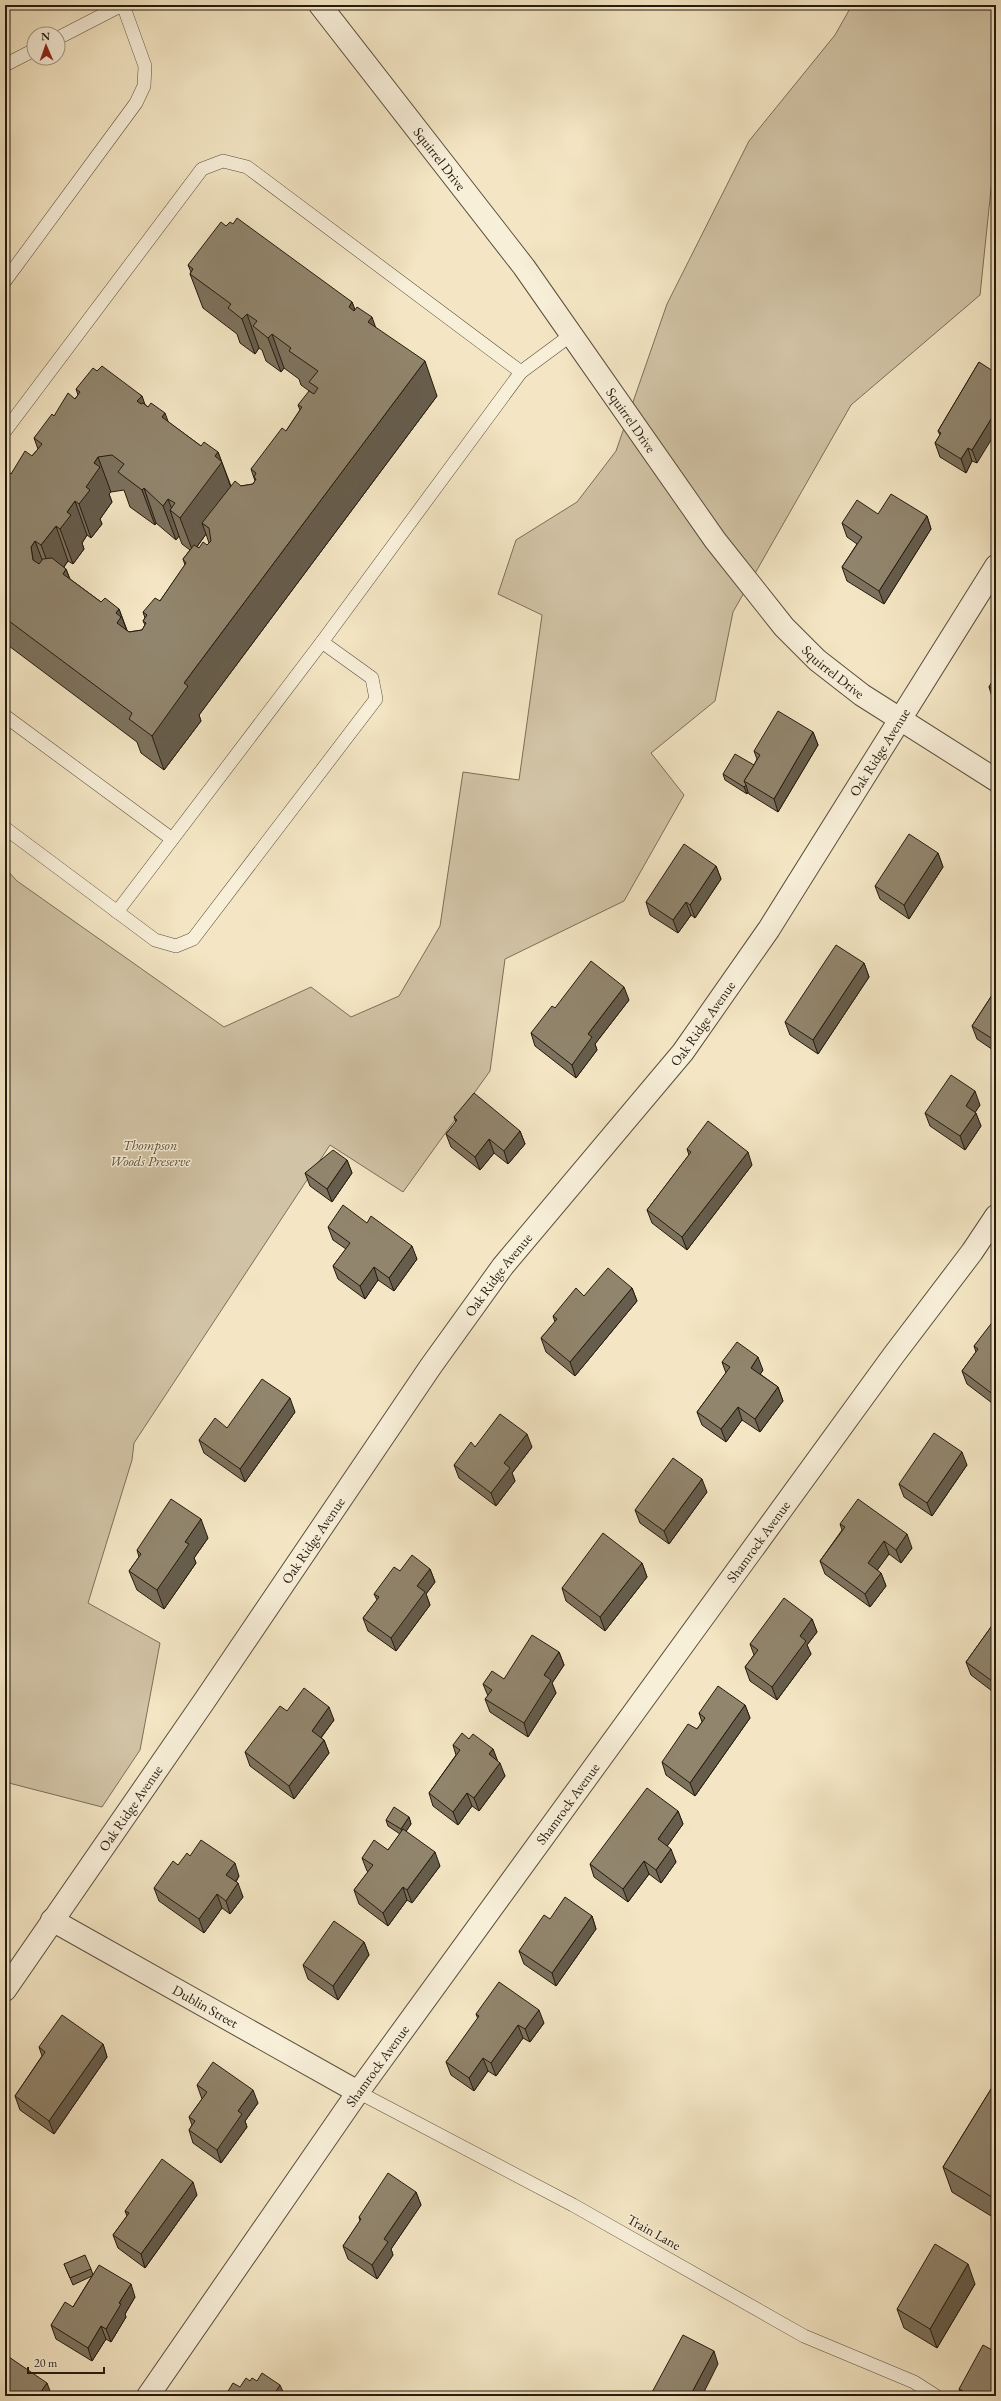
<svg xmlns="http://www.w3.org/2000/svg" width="1001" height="2401" font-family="'EB Garamond',serif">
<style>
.green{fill:#d1c3a5;stroke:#7b6f5a}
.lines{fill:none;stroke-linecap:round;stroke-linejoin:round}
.service-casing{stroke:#594e3c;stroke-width:14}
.minor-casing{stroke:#594e3c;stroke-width:24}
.service{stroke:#f8efd9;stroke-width:13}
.minor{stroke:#f8efd9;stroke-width:22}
.wall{fill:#7d725e;stroke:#251b0e;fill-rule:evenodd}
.shaded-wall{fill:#665d4c;stroke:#251b0e}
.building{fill:#91856d;stroke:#251b0e}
.labels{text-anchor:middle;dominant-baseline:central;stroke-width:3;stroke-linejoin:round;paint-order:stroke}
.street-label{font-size:14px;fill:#251b0e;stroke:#f8efd9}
.park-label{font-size:14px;font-style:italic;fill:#594d3b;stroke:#f8efd9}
</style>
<rect width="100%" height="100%" fill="#f4e6c4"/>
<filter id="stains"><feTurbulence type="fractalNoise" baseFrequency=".005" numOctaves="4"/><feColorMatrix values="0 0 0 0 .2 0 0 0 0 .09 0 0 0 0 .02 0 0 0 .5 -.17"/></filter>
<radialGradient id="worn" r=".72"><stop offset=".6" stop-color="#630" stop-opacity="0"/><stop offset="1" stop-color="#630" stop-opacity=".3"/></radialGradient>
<!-- green -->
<path class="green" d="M852 5H996V166L993 170 980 295 851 405 733 612 715 701 651 753 684 795 624 901 505 959 490 1071 403 1192 330 1145 134 1443 132 1460 88 1603 160 1643 140 1750 102 1807 5 1782V868L17 881 224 1027 311 987 351 1017 399 996 440 926 463 772 519 780 542 615 498 594 516 540 577 502 616 451 667 304 749 141 835 35Z"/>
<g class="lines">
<!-- service casing -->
<g class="service-casing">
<g id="service">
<path d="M58 38 122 5"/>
<path d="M5 65 34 50"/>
<path d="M5 281 136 103 144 86 145 66 123 5"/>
<path d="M5 431 202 169 223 161 247 167 521 372"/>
<path d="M5 716 172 839"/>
<path d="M5 828 155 940 176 946 193 939 376 699 372 678 322 642"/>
<path d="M117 912 322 642 521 372 571 335"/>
<path d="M358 2092 573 2205 804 2336 914 2382 936 2396"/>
</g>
</g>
<!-- minor casing -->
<g class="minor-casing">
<g id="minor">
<path id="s1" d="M320 5 524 267 715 540 784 627 817 660 862 695 996 780"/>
<path id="s2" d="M52 1920 358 2092"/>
<path id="s3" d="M5 1990 205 1700 431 1366 503 1266 683 1052 769 929 996 566"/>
<path id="s4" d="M148 2396 358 2092 893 1356 972 1252 996 1216"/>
</g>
</g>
<!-- service -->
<use href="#service" class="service"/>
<!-- minor -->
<use href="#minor" class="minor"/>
</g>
<!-- wall -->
<g class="wall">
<path d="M226 226 352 302 355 310 375 327 437 396 199 715 201 721 164 770 141 753 137 742 5 643V477L11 474 32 456 38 449 34 438 54 416 75 399 78 395 76 389 97 371 142 396 144 404 201 446 218 452 231 486H241L253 484 255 481 251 469 286 431 300 410 298 405 312 393 301 385 299 379 284 368 281 372 266 361 262 350 259 348 255 354 240 343 237 334 203 308 190 274 191 272 188 265ZM124 490 130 507 155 525 156 523 176 540 179 536 182 544 190 550 183 559 185 565 160 601 143 612 145 618 143 621 145 625 142 630 129 632 127 630 119 609 101 602 70 579 66 569 64 567 68 561 73 564 84 549 82 543 87 535 91 538 102 524 100 519 112 502 109 494 111 492ZM206 534 209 543 207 545 199 548 197 547Z"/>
<path d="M979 362 977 463 972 461 966 473 940 457 935 443 940 435 938 431Z"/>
<path d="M927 516 931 529 884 604 847 581 842 567 857 544 847 537 842 523Z"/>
<path d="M996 675V702L993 700 989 687Z"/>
<path d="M813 732 818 745 778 812 749 794 748 792 747 794 725 780 723 774 754 765 757 759 754 751Z"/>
<path d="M938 853 943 867 909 919 880 899 875 886Z"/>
<path d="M716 866 721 879 695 918 691 915 678 933 650 915 646 902Z"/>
<path d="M864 963 869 977 818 1054 790 1035 785 1022Z"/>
<path d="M996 989V1052L977 1039 972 1026Z"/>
<path d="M629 1000 595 1044 597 1050 576 1078 535 1046 531 1033 555 1008Z"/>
<path d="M980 1105 975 1112 981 1126 965 1150 930 1126 925 1113Z"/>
<path d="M454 1117 520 1131 525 1144 508 1164 494 1153 480 1170 451 1147 446 1134 456 1122Z"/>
<path d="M687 1149 752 1165 687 1250 652 1223 647 1210 689 1155Z"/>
<path d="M347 1160 352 1173 332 1202 310 1186 305 1173Z"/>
<path d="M328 1227 417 1259 394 1291 378 1280 365 1299 338 1279 333 1266 346 1249 333 1240Z"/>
<path d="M632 1288 637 1301 575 1376 546 1352 541 1338 555 1322 553 1316 584 1296Z"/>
<path d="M996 1322V1406L967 1384 962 1371 976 1352 974 1346Z"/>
<path d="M722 1362 763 1370 760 1374 778 1387 783 1401 760 1432 742 1420 726 1442 702 1425 697 1412 726 1373Z"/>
<path d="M295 1412 245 1482 204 1453 199 1440 227 1428Z"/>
<path d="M475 1447H532L512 1473 515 1481 496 1506 459 1478 454 1465Z"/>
<path d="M967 1465 932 1516 904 1497 899 1484Z"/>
<path d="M707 1492 669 1544 640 1523 635 1510Z"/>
<path d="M840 1524 912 1548 901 1563 889 1554 877 1570 881 1573 886 1586 870 1607 825 1574 820 1561 842 1530Z"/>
<path d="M208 1538 194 1558 196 1563 164 1609 137 1590 129 1571 139 1557 137 1550Z"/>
<path d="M642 1563 647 1577 605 1631 566 1601 562 1588Z"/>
<path d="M430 1569 435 1582 426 1594 430 1605 396 1651 368 1631 363 1618 377 1600 374 1594 400 1571Z"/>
<path d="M812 1619 817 1632 807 1645 811 1654 777 1700 750 1681 745 1667 754 1655 750 1644Z"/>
<path d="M996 1620V1694L971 1675 966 1662Z"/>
<path d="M559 1652 564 1665 552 1683 556 1693 528 1737 490 1712 485 1699 488 1696 483 1684 504 1679Z"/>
<path d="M745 1705 750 1718 695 1796 666 1775 662 1762 697 1729 702 1722 699 1713Z"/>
<path d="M287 1711 334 1720 321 1738 324 1740 329 1753 294 1799 250 1766 245 1752Z"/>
<path d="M469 1739 493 1749 497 1760 505 1776 479 1811 472 1806 458 1825 433 1806 429 1793 456 1755 453 1745Z"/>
<path d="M678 1811 683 1824 667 1846 676 1862 661 1883 649 1874 628 1902 594 1877 590 1864Z"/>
<path d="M409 1817 411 1824 406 1831 440 1866 412 1903 407 1900 388 1926 359 1904 354 1890 368 1872 367 1871 362 1858 388 1850 400 1834 388 1826 386 1820Z"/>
<path d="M190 1856 239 1876 236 1882 243 1897 230 1914 222 1908 204 1933 159 1901 154 1888 178 1865Z"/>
<path d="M592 1916 596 1929 556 1986 524 1964 519 1951 550 1919Z"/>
<path d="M364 1942 369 1955 338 2000 308 1979 303 1965Z"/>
<path d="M476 2014 544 2023 530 2042 523 2038 496 2076 488 2071 474 2091 451 2075 446 2062 478 2019Z"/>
<path d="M103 2044 107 2057 54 2134 20 2110 15 2096 42 2056 39 2047Z"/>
<path d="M996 2081V2219L952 2192 943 2167Z"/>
<path d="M197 2085 258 2103 245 2121 247 2127 221 2163 193 2143 189 2130 192 2125 189 2117 202 2099Z"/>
<path d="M416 2192 421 2205 391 2249 393 2255 377 2279 348 2259 343 2246 360 2221 359 2217Z"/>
<path d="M197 2195 145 2268 118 2248 113 2235 127 2216 125 2211Z"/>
<path d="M64 2264 91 2269 93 2275 135 2297 125 2314 126 2317 111 2342 106 2339 92 2361 56 2339 51 2325 73 2307 92 2276 73 2285Z"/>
<path d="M975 2284 937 2348 904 2328 897 2309Z"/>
<path d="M959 2389 996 2396H962Z"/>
</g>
<!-- shaded-wall -->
<g class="shaded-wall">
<path d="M352 302 365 337 349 307Z"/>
<path d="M247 314 259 348 255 354 242 319Z"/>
<path d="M372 317 384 351 368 322Z"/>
<path d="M272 334 284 368 281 372 268 338Z"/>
<path d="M425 361 437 396 199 715 201 721 164 770 152 736 184 683Z"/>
<path d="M142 396 154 430 137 401Z"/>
<path d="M996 411V432L977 463 972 450Z"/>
<path d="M165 413 178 448 162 417Z"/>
<path d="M968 448 972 461 966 473 961 459Z"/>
<path d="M218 452 234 496 209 528 202 523 206 534 193 552 180 518 215 456Z"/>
<path d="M98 457 111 492 109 494 112 502 100 519 102 524 91 538 79 504 94 463Z"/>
<path d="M144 488 156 523 155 525 142 490Z"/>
<path d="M168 499 173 512 170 510 179 536 176 540 163 506Z"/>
<path d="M75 501 87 535 82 543 84 549 73 564 60 529 67 512Z"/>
<path d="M927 516 931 529 884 604 879 591Z"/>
<path d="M56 526 68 561 54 580 41 545Z"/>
<path d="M35 541 48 575 33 560 31 547Z"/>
<path d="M66 569 79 604 63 574Z"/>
<path d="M119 609 131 643 117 623 116 613Z"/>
<path d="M813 732 818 745 778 812 774 799Z"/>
<path d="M746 785 748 792 747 794 744 787Z"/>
<path d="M938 853 943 867 909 919 904 905Z"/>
<path d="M716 866 721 879 695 918 690 905Z"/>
<path d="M686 902 691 915 678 933 673 920Z"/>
<path d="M864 963 869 977 818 1054 813 1040Z"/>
<path d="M624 987 629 1000 595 1044 597 1050 576 1078 572 1065 588 1034Z"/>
<path d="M975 1091 980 1105 971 1119 966 1106Z"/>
<path d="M976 1113 981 1126 965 1150 960 1136Z"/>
<path d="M520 1131 525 1144 508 1164 504 1151Z"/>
<path d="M489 1139 494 1153 480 1170 475 1157Z"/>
<path d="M748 1152 752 1165 687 1250 682 1237Z"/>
<path d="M347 1160 352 1173 332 1202 327 1189Z"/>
<path d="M412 1246 417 1259 394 1291 389 1278Z"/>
<path d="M374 1267 378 1280 365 1299 360 1286Z"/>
<path d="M632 1288 637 1301 575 1376 570 1362Z"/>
<path d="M758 1357 763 1370 756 1381 751 1368Z"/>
<path d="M778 1387 783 1401 760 1432 755 1419Z"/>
<path d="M996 1391V1401L994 1395Z"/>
<path d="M290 1398 295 1412 245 1482 240 1469Z"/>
<path d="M738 1407 742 1420 726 1442 721 1429Z"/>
<path d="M527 1434 532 1447 512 1473 515 1481 496 1506 491 1493 504 1463Z"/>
<path d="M962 1452 967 1465 932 1516 927 1503Z"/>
<path d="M702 1479 707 1492 669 1544 664 1531Z"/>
<path d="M201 1519 208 1538 194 1558 196 1563 164 1609 157 1590 185 1542Z"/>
<path d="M907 1534 912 1548 901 1563 896 1550Z"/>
<path d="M884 1541 889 1554 873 1576 868 1563Z"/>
<path d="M642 1563 647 1577 605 1631 600 1617Z"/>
<path d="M430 1569 435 1582 426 1594 430 1605 396 1651 391 1638 417 1586Z"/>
<path d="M881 1573 886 1586 870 1607 865 1594Z"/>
<path d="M812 1619 817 1632 807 1645 811 1654 777 1700 772 1687 800 1636Z"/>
<path d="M559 1652 564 1665 552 1683 556 1693 528 1737 524 1723 544 1675Z"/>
<path d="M745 1705 750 1718 695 1796 690 1783Z"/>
<path d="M329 1707 334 1720 316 1744 312 1731Z"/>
<path d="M324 1740 329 1753 294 1799 289 1786Z"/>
<path d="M493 1749 498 1762 489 1754Z"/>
<path d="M500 1763 505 1776 479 1811 474 1798Z"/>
<path d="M467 1793 472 1806 458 1825 453 1812Z"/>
<path d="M678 1811 683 1824 663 1852 658 1839Z"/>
<path d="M409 1817 411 1824 403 1836 401 1829Z"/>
<path d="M5 1818 9 1828 5 1834Z"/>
<path d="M671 1849 676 1862 661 1883 656 1870Z"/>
<path d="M435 1852 440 1866 412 1903 407 1890Z"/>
<path d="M644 1861 649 1874 628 1902 623 1889Z"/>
<path d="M235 1863 239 1876 231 1888 226 1875Z"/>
<path d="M238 1883 243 1897 230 1914 226 1901Z"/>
<path d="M403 1887 407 1900 388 1926 383 1913Z"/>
<path d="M217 1894 222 1908 204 1933 199 1919Z"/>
<path d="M592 1916 596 1929 556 1986 552 1973Z"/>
<path d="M364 1942 369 1955 338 2000 333 1986Z"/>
<path d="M539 2010 544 2023 530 2042 525 2029Z"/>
<path d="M518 2025 523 2038 496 2076 491 2063Z"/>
<path d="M103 2044 107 2057 54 2134 49 2121Z"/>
<path d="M483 2058 488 2071 474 2091 469 2078Z"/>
<path d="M253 2090 258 2103 245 2121 247 2127 221 2163 217 2150 238 2111Z"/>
<path d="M193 2182 197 2195 145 2268 141 2254Z"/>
<path d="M416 2192 421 2205 391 2249 393 2255 377 2279 372 2265 384 2239Z"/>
<path d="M968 2264 975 2284 937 2348 930 2329Z"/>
<path d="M131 2284 135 2297 125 2314 126 2317 111 2342 106 2329 119 2303Z"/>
<path d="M101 2326 106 2339 92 2361 88 2348Z"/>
<path d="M714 2351 718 2364 702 2396H690Z"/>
<path d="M47 2383 52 2396H38Z"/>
<path d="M280 2385 285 2396H273Z"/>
<path d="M996 2386V2396H991Z"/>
</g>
<!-- building -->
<g class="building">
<path d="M237 218 352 302 349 307 354 311 357 307 372 317 368 322 425 361 184 683 188 686 152 736 129 719 132 713 5 618V477L9 472 11 474 25 451 32 456 42 444 34 438 52 414 54 416 68 393 75 399 80 392 76 389 93 368 97 371 102 366 142 396 137 401 141 404 143 403 148 407 151 403 165 413 162 417 201 446 204 442 218 452 215 456 222 462 180 518 170 510 175 503 168 499 163 506 144 488 142 490 118 472 124 464 112 455 98 457 94 463 100 467 86 487 90 490 79 504 75 501 67 512 71 515 60 529 56 526 41 545 35 541 31 547 33 560 39 564 43 559 52 558 66 569 63 574 101 602 105 598 119 609 116 613 121 617 117 623 129 632 142 630 146 623 143 621 147 615 143 612 155 598 160 601 186 563 183 559 194 545 199 548 203 542 207 545 211 541 209 528 202 523 235 481 241 486 253 484 256 479 254 477 256 473 251 469 282 428 286 431 302 407 298 405 309 391 314 394 318 388 309 382 318 371 289 351 291 348 272 334 268 338 253 326 257 321 247 314 242 319 228 308 231 304 190 274 193 269 188 265 221 222 226 226 230 222 233 224Z"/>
<path d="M979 362 996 373V411L972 450 968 448 961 459 935 443 941 433 938 431Z"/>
<path d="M891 494 927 516 879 591 842 567 862 537 842 523 857 500 878 514Z"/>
<path d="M996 675V691L989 687Z"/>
<path d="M778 711 813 732 774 799 744 781 760 755 754 751Z"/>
<path d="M735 754 754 765 744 781 746 785 744 787 723 774Z"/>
<path d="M909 834 938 853 904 905 875 886Z"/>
<path d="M684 844 716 866 690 905 686 902 673 920 646 902Z"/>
<path d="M836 945 864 963 813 1040 785 1022Z"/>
<path d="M591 961 624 987 588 1034 592 1037 572 1065 531 1033 552 1006 555 1008Z"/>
<path d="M996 989V1041L972 1026Z"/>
<path d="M951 1075 975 1091 966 1106 976 1113 960 1136 925 1113Z"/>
<path d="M474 1093 520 1131 504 1151 489 1139 475 1157 446 1134 457 1120 454 1117Z"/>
<path d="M708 1121 748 1152 682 1237 647 1210 691 1152 687 1149Z"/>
<path d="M333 1150 347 1160 327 1189 305 1173Z"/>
<path d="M343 1205 367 1223 371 1216 412 1246 389 1278 374 1267 360 1286 333 1266 350 1243 328 1227Z"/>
<path d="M608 1268 632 1288 570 1362 541 1338 557 1319 553 1316 576 1288 584 1296Z"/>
<path d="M994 1320 996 1322V1391L994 1395 962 1371 978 1349 974 1346Z"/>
<path d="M737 1342 758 1357 751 1368 778 1387 755 1419 738 1407 721 1429 697 1412 730 1367 722 1362Z"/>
<path d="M262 1379 290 1398 240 1469 199 1440 215 1418 227 1428Z"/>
<path d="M500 1414 527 1434 504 1463 510 1468 491 1493 454 1465 471 1442 475 1447Z"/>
<path d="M934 1433 962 1452 927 1503 899 1484Z"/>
<path d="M673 1458 702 1479 664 1531 635 1510Z"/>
<path d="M171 1499 201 1519 185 1542 189 1544 157 1590 129 1571 141 1554 137 1550Z"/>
<path d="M858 1499 907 1534 896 1550 884 1541 868 1563 881 1573 865 1594 820 1561 845 1527 840 1524Z"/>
<path d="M603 1533 642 1563 600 1617 562 1588Z"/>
<path d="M412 1555 430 1569 417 1586 425 1592 391 1638 363 1618 379 1597 374 1594 394 1567 400 1571Z"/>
<path d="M784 1598 812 1619 800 1636 806 1641 772 1687 745 1667 758 1650 750 1644Z"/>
<path d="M996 1620V1684L966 1662Z"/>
<path d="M532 1635 559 1652 544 1675 551 1680 524 1723 485 1699 492 1690 483 1684 492 1671 504 1679Z"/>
<path d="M718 1686 745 1705 690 1783 662 1762 688 1724 697 1729 705 1718 699 1713Z"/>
<path d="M304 1688 329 1707 312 1731 324 1740 289 1786 245 1752 280 1706 287 1711Z"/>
<path d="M462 1733 469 1739 473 1734 493 1749 489 1754 500 1763 474 1798 467 1793 453 1812 429 1793 460 1750 453 1745Z"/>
<path d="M647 1788 678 1811 658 1839 671 1849 656 1870 644 1861 623 1889 590 1864Z"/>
<path d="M394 1807 409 1817 401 1829 386 1820Z"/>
<path d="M403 1829 435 1852 407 1890 403 1887 383 1913 354 1890 373 1865 362 1858 374 1840 388 1850Z"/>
<path d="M201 1840 235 1863 226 1875 238 1883 226 1901 217 1894 199 1919 154 1888 173 1861 178 1865 187 1853 190 1856Z"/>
<path d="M565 1897 592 1916 552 1973 519 1951 544 1915 550 1919Z"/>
<path d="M334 1921 364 1942 333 1986 303 1965Z"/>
<path d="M499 1982 539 2010 525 2029 518 2025 491 2063 483 2058 469 2078 446 2062 479 2016 476 2014Z"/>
<path d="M62 2015 103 2044 49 2121 15 2096 45 2052 39 2047Z"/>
<path d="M213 2062 253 2090 238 2111 242 2114 217 2150 189 2130 195 2121 189 2117 207 2092 197 2085Z"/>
<path d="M996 2081V2198L995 2199 943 2167Z"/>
<path d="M162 2159 193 2182 141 2254 113 2235 129 2213 125 2211Z"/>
<path d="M388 2173 416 2192 384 2239 388 2242 372 2265 343 2246 361 2219 359 2217Z"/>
<path d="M935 2244 968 2264 930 2329 897 2309Z"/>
<path d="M85 2255 91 2269 70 2278 64 2264Z"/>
<path d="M99 2265 131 2284 119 2303 121 2304 106 2329 101 2326 88 2348 51 2325 65 2302 73 2307Z"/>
<path d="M683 2335 714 2351 690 2396H650Z"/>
<path d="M983 2345 996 2352V2386L991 2396H972L959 2389Z"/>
<path d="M9 2357 47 2383 38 2396H5V2363Z"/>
<path d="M262 2373 280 2385 273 2396H225L233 2383 240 2387 246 2378 250 2381 252 2378 257 2381Z"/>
</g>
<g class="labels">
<!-- street labels -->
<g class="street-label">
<text stroke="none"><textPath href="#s1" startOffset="195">Squirrel Drive</textPath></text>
<text stroke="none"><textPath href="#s1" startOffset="519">Squirrel Drive</textPath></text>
<text stroke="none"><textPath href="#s1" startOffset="843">Squirrel Drive</textPath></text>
<text stroke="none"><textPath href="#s3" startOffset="1517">Oak Ridge Avenue</textPath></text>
<text stroke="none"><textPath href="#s3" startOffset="1193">Oak Ridge Avenue</textPath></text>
<text stroke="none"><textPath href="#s3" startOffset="869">Oak Ridge Avenue</textPath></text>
<text stroke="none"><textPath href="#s3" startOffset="545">Oak Ridge Avenue</textPath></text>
<text stroke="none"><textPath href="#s4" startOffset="1050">Shamrock Avenue</textPath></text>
<text stroke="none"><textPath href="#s4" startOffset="726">Shamrock Avenue</textPath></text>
<text stroke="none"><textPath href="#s3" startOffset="221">Oak Ridge Avenue</textPath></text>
<text stroke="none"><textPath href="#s2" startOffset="176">Dublin Street</textPath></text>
<text stroke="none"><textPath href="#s4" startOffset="402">Shamrock Avenue</textPath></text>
<text transform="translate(654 2232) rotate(29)">Train Lane</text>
</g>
<!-- park labels -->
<g class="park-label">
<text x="150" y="1145">Thompson<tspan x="150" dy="16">Woods Preserve</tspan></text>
</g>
</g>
<!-- margin -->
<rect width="1001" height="2401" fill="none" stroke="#f4e6c4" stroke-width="20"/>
<rect x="6" y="6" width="989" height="2389" fill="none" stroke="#251b0e" stroke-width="2"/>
<rect x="10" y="10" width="981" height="2381" fill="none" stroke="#251b0e"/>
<!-- north arrow -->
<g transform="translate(46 46) rotate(358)"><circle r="19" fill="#f8efd9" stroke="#a49a88"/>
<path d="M0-3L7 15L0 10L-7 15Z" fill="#8f2418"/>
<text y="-6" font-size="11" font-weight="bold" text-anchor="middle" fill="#251b0e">N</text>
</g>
<!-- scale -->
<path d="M28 2367v6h76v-6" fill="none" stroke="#251b0e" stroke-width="2"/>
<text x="34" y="2367" font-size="12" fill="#251b0e" stroke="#f8efd9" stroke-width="3" paint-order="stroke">20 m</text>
<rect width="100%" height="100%" filter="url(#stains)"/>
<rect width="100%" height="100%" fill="url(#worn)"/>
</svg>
